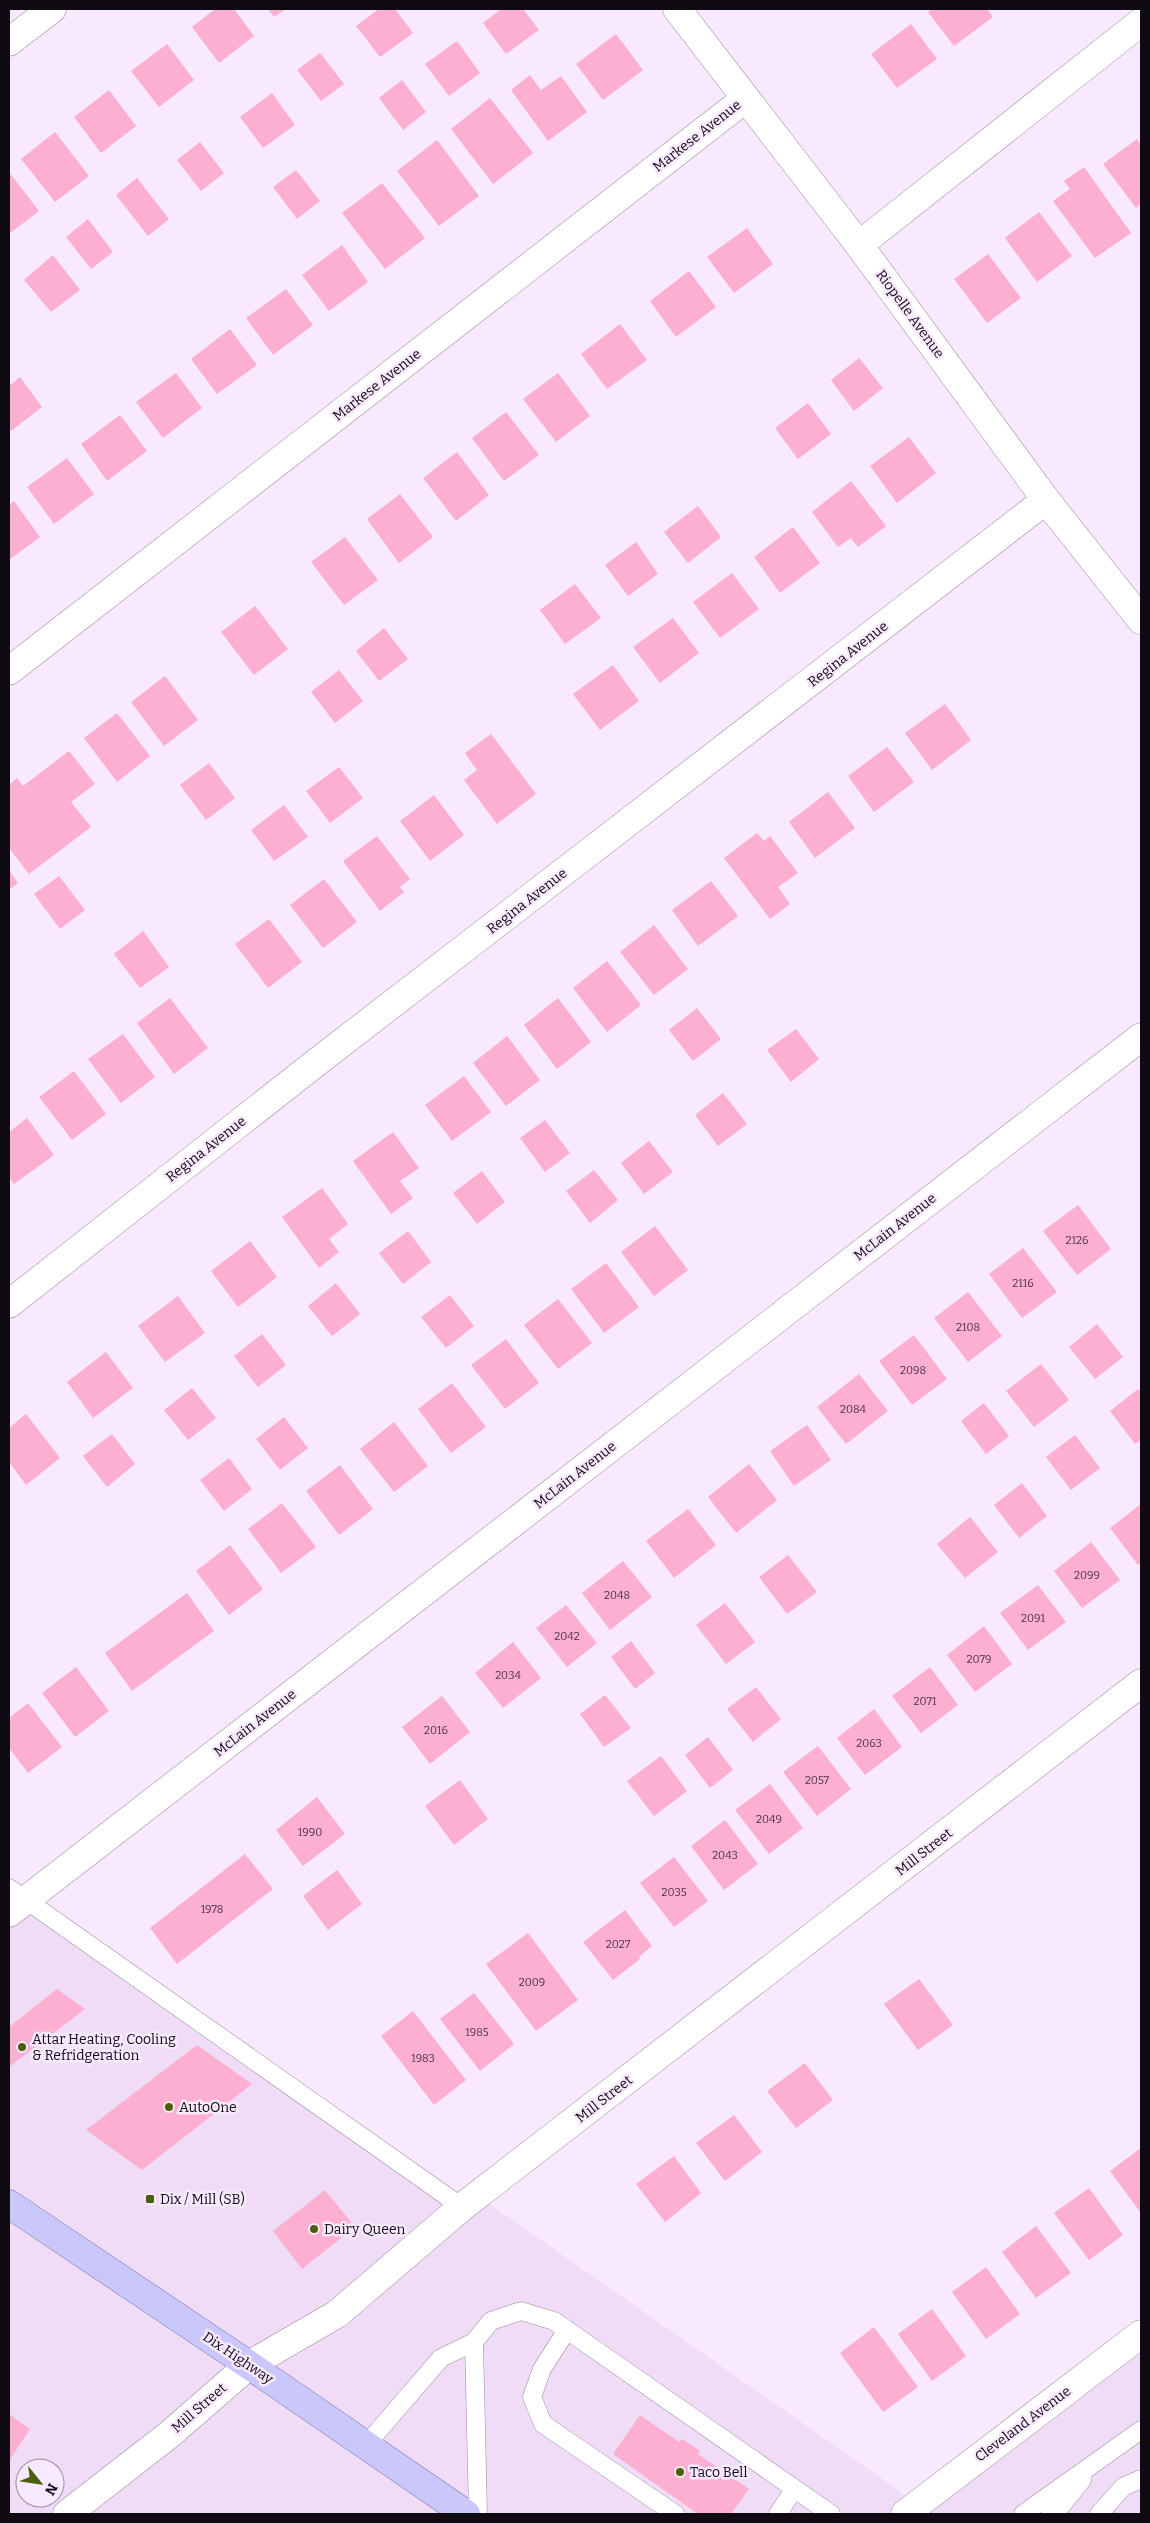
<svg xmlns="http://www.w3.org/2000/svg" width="1150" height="2523" font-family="Bitter,serif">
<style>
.built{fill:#f0dcf7;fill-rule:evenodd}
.building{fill:#fcafd0}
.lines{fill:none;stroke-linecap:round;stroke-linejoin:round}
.lane-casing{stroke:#9a8b9f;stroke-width:19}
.street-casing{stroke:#9a8b9f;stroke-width:29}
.primary-casing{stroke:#726ea8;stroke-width:29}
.lane{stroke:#fff;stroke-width:18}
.street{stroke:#fff;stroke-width:28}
.primary{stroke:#cac8fb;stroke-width:28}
.poi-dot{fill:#4a5f09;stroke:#f9e9fe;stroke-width:2}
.labels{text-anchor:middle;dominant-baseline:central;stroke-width:5;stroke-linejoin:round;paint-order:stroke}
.number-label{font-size:11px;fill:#4b3442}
.street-label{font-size:14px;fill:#100b12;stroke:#f9e9fe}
.poi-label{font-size:14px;fill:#100b12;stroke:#f9e9fe;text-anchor:start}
</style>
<rect width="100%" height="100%" fill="#f9e9fe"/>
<!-- built -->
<path class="built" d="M9 1888 462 2207 478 2196 918 2504 1141 2334V2514H9ZM25 2468H55V2498H25Z"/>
<!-- building -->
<g class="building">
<path d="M215 9H234L254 36 219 63 192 27Z"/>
<path d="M268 9H286L274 17Z"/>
<path d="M379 9H395L413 33 380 57 356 26Z"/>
<path d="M501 9H523L539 30 506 54 483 23Z"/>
<path d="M932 9H987L993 17 954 46 928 12Z"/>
<path d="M911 24 937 59 897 88 871 54Z"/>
<path d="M616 34 643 70 603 100 576 64Z"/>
<path d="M457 41 480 73 449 96 425 64Z"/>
<path d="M167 44 194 80 159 107 131 71Z"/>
<path d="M320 53 344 84 321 101 297 70Z"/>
<path d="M530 75 541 90 561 76 587 112 548 141 511 90Z"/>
<path d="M402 80 426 112 403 130 379 98Z"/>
<path d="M109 90 136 126 101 153 74 117Z"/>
<path d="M272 93 295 125 263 148 240 117Z"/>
<path d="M490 98 533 153 493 184 451 129Z"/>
<path d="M55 132 89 176 55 202 21 159Z"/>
<path d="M1137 139 1141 145V204L1136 208 1103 164Z"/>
<path d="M437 140 479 196 439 226 397 171Z"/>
<path d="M200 142 224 173 201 191 177 160Z"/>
<path d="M1084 167 1131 233 1095 258 1053 201 1070 189 1064 181Z"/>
<path d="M296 170 320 201 297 219 273 187Z"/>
<path d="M9 172 39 211 9 234Z"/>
<path d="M137 178 169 219 148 236 116 195Z"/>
<path d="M382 183 425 238 385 269 342 213Z"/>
<path d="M1039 212 1072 256 1037 282 1005 238Z"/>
<path d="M88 219 113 252 91 269 66 237Z"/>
<path d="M747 228 773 264 734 293 707 257Z"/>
<path d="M342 245 368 282 329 311 302 275Z"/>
<path d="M988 254 1021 298 987 323 954 279Z"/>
<path d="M53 255 80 290 51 312 24 280Z"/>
<path d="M689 271 716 307 676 337 650 301Z"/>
<path d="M286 289 313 325 273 355 246 318Z"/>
<path d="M620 324 647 360 607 389 581 354Z"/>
<path d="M230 329 257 365 217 394 191 359Z"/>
<path d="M859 358 883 388 854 411 831 380Z"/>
<path d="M176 373 202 408 163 438 136 402Z"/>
<path d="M558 373 590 416 556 442 523 399Z"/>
<path d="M20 377 42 407 11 431 9 427V386Z"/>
<path d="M808 403 831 434 798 459 775 428Z"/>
<path d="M506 412 539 455 504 481 472 438Z"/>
<path d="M120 415 147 451 107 481 81 444Z"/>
<path d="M909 437 936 473 897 503 870 466Z"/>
<path d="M457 452 489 495 456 521 423 478Z"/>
<path d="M67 458 94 494 54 524 27 487Z"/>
<path d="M851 481 886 526 858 547 851 538 838 547 812 512Z"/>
<path d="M400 494 433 537 399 563 367 519Z"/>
<path d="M14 501 40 537 9 560V505Z"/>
<path d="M698 506 721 537 688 563 664 532Z"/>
<path d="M793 527 820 563 780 593 754 557Z"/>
<path d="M345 537 378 580 344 605 311 562Z"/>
<path d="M636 542 658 574 628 596 605 565Z"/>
<path d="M732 573 759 609 720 638 693 602Z"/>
<path d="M575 584 601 618 565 644 540 610Z"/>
<path d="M255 606 288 649 254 675 221 632Z"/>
<path d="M673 618 699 653 660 683 633 647Z"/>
<path d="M384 628 408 659 379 681 356 651Z"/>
<path d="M613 665 639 701 600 730 573 694Z"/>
<path d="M339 670 363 701 335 723 311 692Z"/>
<path d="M165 676 198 720 164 746 131 702Z"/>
<path d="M945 704 971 740 932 770 905 733Z"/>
<path d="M117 713 150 756 117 782 84 738Z"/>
<path d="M491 734 536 794 497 824 464 780 477 770 465 753Z"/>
<path d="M887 747 914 782 874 812 848 776Z"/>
<path d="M69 751 95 784 71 802 91 827 29 874 9 848V785L17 778 23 786Z"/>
<path d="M209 763 235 798 206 820 180 785Z"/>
<path d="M339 767 363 798 330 823 306 791Z"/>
<path d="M828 792 855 828 815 858 789 822Z"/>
<path d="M434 795 464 835 430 861 400 821Z"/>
<path d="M284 805 308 837 274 861 251 830Z"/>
<path d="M757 833 764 841 770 836 798 873 778 887 790 904 770 919 724 858Z"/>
<path d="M377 836 410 879 400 887 404 892 380 911 343 861Z"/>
<path d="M9 870 18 883 9 890Z"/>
<path d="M59 876 85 910 60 929 34 894Z"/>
<path d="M324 879 357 922 323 948 290 905Z"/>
<path d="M711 881 738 916 698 946 672 910Z"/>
<path d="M269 919 302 962 268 988 235 944Z"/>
<path d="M654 925 688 969 654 995 620 952Z"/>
<path d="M143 931 169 967 140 988 114 954Z"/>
<path d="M607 961 641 1005 607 1032 573 988Z"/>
<path d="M170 998 208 1048 174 1074 137 1023Z"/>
<path d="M558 998 591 1042 557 1069 524 1025Z"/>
<path d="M697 1008 721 1039 693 1061 669 1030Z"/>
<path d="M796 1029 819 1059 791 1082 767 1050Z"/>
<path d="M123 1034 155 1077 121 1103 88 1059Z"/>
<path d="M507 1036 540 1080 506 1106 473 1063Z"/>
<path d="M74 1071 106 1114 72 1140 39 1097Z"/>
<path d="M464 1076 491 1112 452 1141 425 1105Z"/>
<path d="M723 1093 747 1124 718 1146 695 1115Z"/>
<path d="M27 1118 54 1155 14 1184 9 1177V1132Z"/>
<path d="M545 1120 570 1153 545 1172 520 1138Z"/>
<path d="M393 1132 419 1168 400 1181 413 1198 391 1214 353 1161Z"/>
<path d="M649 1141 673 1172 644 1194 621 1163Z"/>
<path d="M594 1170 618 1200 590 1223 566 1191Z"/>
<path d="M482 1171 505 1202 477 1224 453 1193Z"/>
<path d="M322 1188 348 1224 329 1239 339 1252 319 1268 282 1217Z"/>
<path d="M1078 1205 1111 1249 1077 1275 1043 1231Z"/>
<path d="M655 1226 688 1270 654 1296 621 1252Z"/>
<path d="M408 1231 431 1262 403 1284 379 1253Z"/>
<path d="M250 1241 277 1277 238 1307 211 1271Z"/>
<path d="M1023 1248 1057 1292 1022 1318 989 1274Z"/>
<path d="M606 1263 639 1307 604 1333 571 1289Z"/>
<path d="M336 1283 360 1314 332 1336 308 1306Z"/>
<path d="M968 1292 1002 1336 968 1362 934 1318Z"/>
<path d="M450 1295 474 1326 446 1348 421 1317Z"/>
<path d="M178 1296 205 1333 165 1362 138 1326Z"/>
<path d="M558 1299 592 1343 558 1369 524 1325Z"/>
<path d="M1097 1324 1123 1357 1095 1379 1069 1347Z"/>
<path d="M262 1334 286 1365 258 1387 234 1356Z"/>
<path d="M914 1335 947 1379 912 1405 879 1361Z"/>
<path d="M506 1339 539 1383 505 1409 471 1365Z"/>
<path d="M106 1352 133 1388 93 1418 67 1382Z"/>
<path d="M1041 1364 1069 1400 1034 1427 1006 1391Z"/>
<path d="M859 1374 888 1411 846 1444 817 1407Z"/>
<path d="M452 1383 486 1427 451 1453 418 1409Z"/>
<path d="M192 1388 216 1418 188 1440 164 1410Z"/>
<path d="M1138 1389 1141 1393V1440L1135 1444 1110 1411Z"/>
<path d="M984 1403 1009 1436 986 1454 961 1421Z"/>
<path d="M26 1414 60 1458 26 1485 9 1462V1428Z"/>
<path d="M284 1417 308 1448 280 1470 256 1439Z"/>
<path d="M394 1422 428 1466 394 1492 360 1449Z"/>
<path d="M807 1425 831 1460 794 1486 770 1451Z"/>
<path d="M112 1434 135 1464 107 1487 83 1456Z"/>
<path d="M1075 1435 1100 1468 1071 1490 1046 1457Z"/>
<path d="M229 1458 252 1489 224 1511 200 1480Z"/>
<path d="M749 1464 777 1500 736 1533 708 1497Z"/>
<path d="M340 1465 373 1509 339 1535 306 1491Z"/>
<path d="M1022 1483 1047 1516 1019 1538 994 1505Z"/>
<path d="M282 1503 316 1547 281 1573 248 1529Z"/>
<path d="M1141 1504V1563L1138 1565 1110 1528Z"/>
<path d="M688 1509 716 1545 674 1578 646 1541Z"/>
<path d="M970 1517 998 1552 965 1578 937 1544Z"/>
<path d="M1091 1542 1120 1580 1082 1608 1054 1571Z"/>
<path d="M230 1545 263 1589 229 1615 196 1571Z"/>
<path d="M788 1555 817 1592 787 1614 759 1577Z"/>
<path d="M623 1561 652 1597 610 1630 582 1593Z"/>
<path d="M1038 1585 1066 1622 1028 1650 1000 1613Z"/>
<path d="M187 1593 214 1631 132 1691 105 1653Z"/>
<path d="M725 1603 755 1642 726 1664 696 1625Z"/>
<path d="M566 1605 597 1643 567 1667 536 1628Z"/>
<path d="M984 1626 1012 1664 975 1692 947 1655Z"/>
<path d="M631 1641 655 1673 635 1689 611 1657Z"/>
<path d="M513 1642 541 1678 503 1708 475 1673Z"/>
<path d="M76 1667 109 1711 75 1737 42 1693Z"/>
<path d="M930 1667 958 1705 921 1733 892 1696Z"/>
<path d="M756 1687 781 1719 753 1742 727 1709Z"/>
<path d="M605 1695 631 1728 604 1747 580 1714Z"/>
<path d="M442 1696 470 1732 430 1764 402 1727Z"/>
<path d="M28 1703 62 1747 28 1773 9 1748V1718Z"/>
<path d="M874 1709 902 1747 865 1775 837 1738Z"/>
<path d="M708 1737 733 1770 710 1788 685 1755Z"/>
<path d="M818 1746 851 1789 817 1816 783 1772Z"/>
<path d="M661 1756 687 1791 654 1816 627 1781Z"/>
<path d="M460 1780 488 1819 454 1845 425 1806Z"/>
<path d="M770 1784 803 1828 769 1854 735 1810Z"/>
<path d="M317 1797 345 1834 303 1866 276 1830Z"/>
<path d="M725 1820 758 1864 724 1890 691 1846Z"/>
<path d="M245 1854 273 1889 177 1964 150 1928Z"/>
<path d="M674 1857 708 1901 674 1927 640 1883Z"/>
<path d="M337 1870 362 1904 328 1930 303 1896Z"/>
<path d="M625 1910 652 1946 639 1957 640 1959 613 1980 583 1942Z"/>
<path d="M528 1933 578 2000 536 2031 486 1964Z"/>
<path d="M919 1979 953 2025 918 2050 884 2004Z"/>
<path d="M57 1989 85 2009 9 2067V2027Z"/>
<path d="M474 1993 514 2044 480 2071 440 2019Z"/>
<path d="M413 2011 466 2080 434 2105 381 2036Z"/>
<path d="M197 2045 252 2084 142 2170 86 2130Z"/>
<path d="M805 2063 833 2100 796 2128 767 2091Z"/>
<path d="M734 2115 762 2152 725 2181 696 2143Z"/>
<path d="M1141 2148V2213L1110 2171Z"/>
<path d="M674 2156 701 2193 665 2222 636 2184Z"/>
<path d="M1089 2188 1123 2235 1089 2260 1054 2213Z"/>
<path d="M325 2190 355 2227 302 2269 273 2231Z"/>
<path d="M1036 2226 1071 2273 1036 2298 1002 2252Z"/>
<path d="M986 2267 1020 2314 986 2339 952 2292Z"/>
<path d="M932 2309 966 2356 932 2381 898 2334Z"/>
<path d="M874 2327 918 2387 883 2412 840 2353Z"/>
<path d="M9 2414 30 2429 9 2461Z"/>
<path d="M640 2415 679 2442 682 2439 700 2451 698 2454 749 2489 731 2514H698L613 2454Z"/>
</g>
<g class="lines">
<!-- lane casing -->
<g class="lane-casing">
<g id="lane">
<path d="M9 1888 462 2207"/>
<path d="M567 2330 542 2369 532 2397 543 2424 675 2514"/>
<path d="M474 2342 478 2514"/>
<path d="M366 2445 441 2358 474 2342 491 2321 521 2311 554 2321 831 2514"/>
<path d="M778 2514 794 2489"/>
<path d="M1023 2514 1141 2430"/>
<path d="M1050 2514 1061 2506 1082 2480"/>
<path d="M1099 2514 1123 2487 1141 2479"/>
</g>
</g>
<!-- street casing -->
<g class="street-casing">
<g id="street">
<path d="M677 9 859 245 1046 500 1141 620"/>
<path d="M9 42 52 9"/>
<path d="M859 245 1141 22"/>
<path d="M9 671 745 99"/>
<path d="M9 1304 317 1062 1046 500"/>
<path d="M9 1913 1141 1037"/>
<path d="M67 2514 170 2434 249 2365 337 2314 462 2207 1141 1683"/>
<path d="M905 2514 1141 2334"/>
</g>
</g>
<!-- primary casing -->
<g class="primary-casing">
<path id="primary" d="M9 2204 249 2365 466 2514"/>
</g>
<!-- lane -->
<use href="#lane" class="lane"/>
<!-- street -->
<use href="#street" class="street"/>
<!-- primary -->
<use href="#primary" class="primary"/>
</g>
<!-- markers -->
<g class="poi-dot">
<circle cx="22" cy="2047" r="5"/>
<circle cx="169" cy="2107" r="5"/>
<rect x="145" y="2194" width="10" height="10" rx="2.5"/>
<circle cx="314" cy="2229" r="5"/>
<circle cx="680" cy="2472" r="5"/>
</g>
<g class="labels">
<!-- number labels -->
<g class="number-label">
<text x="1077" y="1240">2126</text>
<text x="1023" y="1283">2116</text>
<text x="968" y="1327">2108</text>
<text x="913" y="1370">2098</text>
<text x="853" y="1409">2084</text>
<text x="1087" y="1575">2099</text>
<text x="617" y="1595">2048</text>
<text x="1033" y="1618">2091</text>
<text x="567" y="1636">2042</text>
<text x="979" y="1659">2079</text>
<text x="508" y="1675">2034</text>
<text x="925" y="1701">2071</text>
<text x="436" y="1730">2016</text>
<text x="869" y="1743">2063</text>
<text x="817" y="1780">2057</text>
<text x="769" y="1819">2049</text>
<text x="310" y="1832">1990</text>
<text x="725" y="1855">2043</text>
<text x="674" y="1892">2035</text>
<text x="212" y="1909">1978</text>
<text x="618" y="1944">2027</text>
<text x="532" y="1982">2009</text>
<text x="477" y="2032">1985</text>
<text x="423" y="2058">1983</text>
</g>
<!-- street labels -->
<g class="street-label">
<text transform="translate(697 136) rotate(-38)">Markese Avenue</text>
<text transform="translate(910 314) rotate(54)">Riopelle Avenue</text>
<text transform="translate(377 385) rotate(-38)">Markese Avenue</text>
<text transform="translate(848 654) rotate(-38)">Regina Avenue</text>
<text transform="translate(527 901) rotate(-38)">Regina Avenue</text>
<text transform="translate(206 1149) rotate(-38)">Regina Avenue</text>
<text transform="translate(895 1227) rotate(-38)">McLain Avenue</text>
<text transform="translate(575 1475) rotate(-38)">McLain Avenue</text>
<text transform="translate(255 1723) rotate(-38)">McLain Avenue</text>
<text transform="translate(924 1852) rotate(-38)">Mill Street</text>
<text transform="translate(604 2099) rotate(-38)">Mill Street</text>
<text transform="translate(238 2358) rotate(34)">Dix Highway</text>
<text transform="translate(199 2408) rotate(-41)">Mill Street</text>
<text transform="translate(1023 2424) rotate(-37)">Cleveland Avenue</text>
</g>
<!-- poi labels -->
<g class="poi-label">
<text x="32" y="2039">Attar Heating, Cooling<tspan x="32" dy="16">&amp; Refridgeration</tspan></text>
<text x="179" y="2107">AutoOne</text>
<text x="160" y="2199">Dix / Mill (SB)</text>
<text x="324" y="2229">Dairy Queen</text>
<text x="690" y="2472">Taco Bell</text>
</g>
</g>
<!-- border -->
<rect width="1150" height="2523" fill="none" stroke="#100b12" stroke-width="20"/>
<!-- north arrow -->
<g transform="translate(40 2483) rotate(120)"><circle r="24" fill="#f9e9fe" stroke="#9c90a0"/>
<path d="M0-4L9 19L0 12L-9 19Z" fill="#4a5f09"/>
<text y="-8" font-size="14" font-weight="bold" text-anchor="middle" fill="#100b12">N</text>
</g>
</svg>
